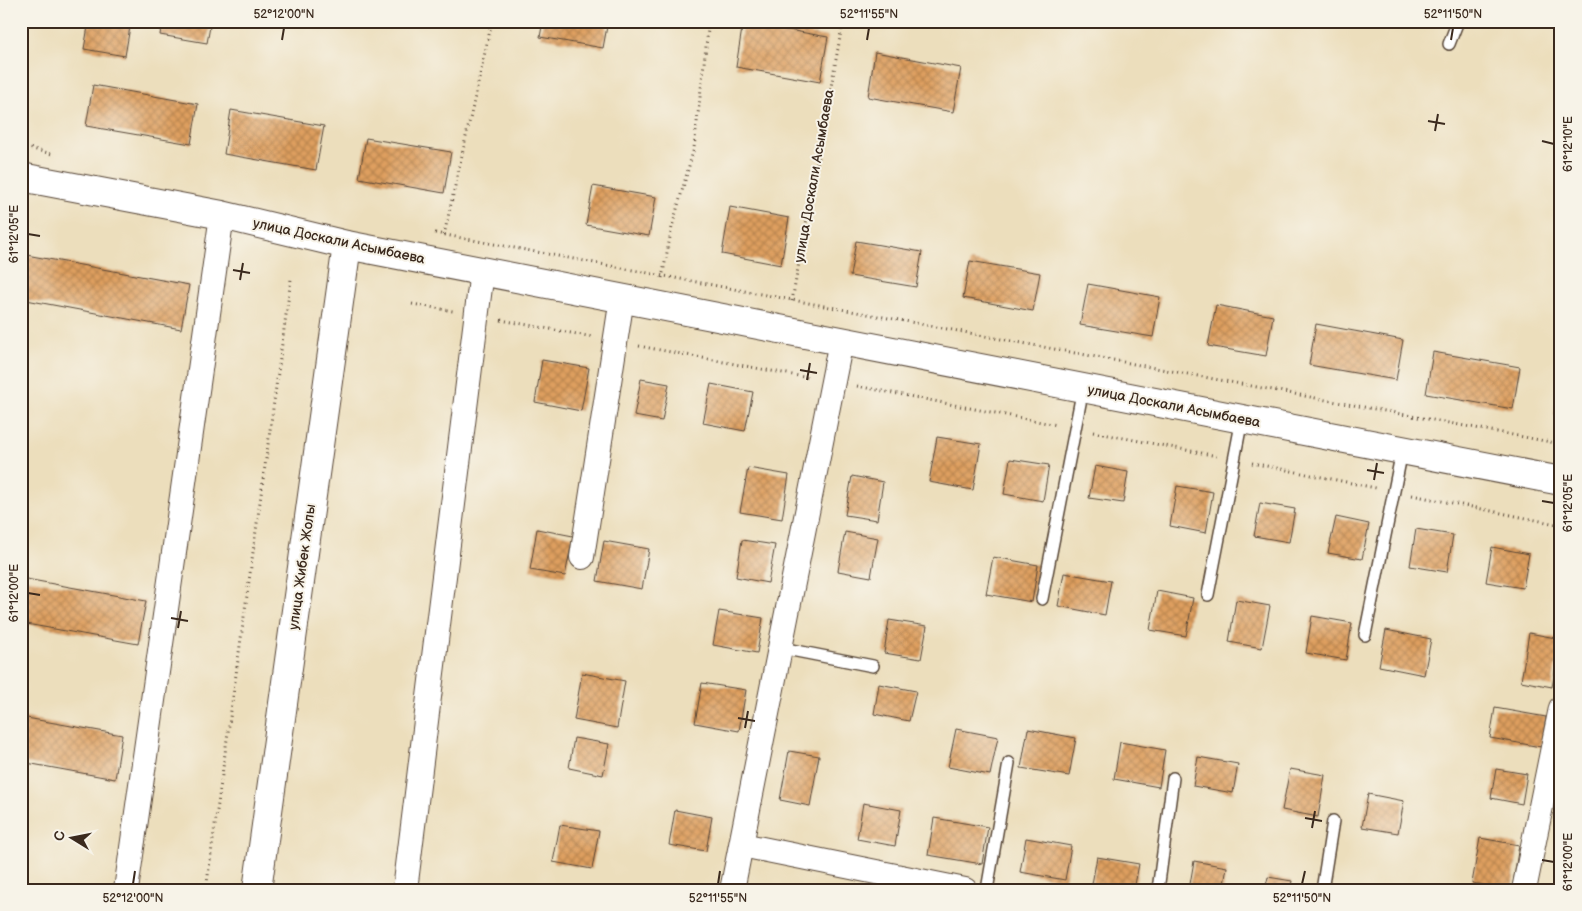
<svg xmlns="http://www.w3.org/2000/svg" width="1582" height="911" font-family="'Balsamiq Sans',sans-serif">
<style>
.building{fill:url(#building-cross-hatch)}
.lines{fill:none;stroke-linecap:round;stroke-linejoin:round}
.service-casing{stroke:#564536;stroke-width:14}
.minor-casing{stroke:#564536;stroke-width:26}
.tertiary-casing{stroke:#564536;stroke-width:30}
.path{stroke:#564536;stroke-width:3;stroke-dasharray:1 4;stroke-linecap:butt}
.service{stroke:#fff;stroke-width:11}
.minor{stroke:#fff;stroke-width:24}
.tertiary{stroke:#fff;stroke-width:28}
.ticks{fill:none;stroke:#3b2a1e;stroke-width:2}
.labels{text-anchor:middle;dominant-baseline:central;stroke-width:4;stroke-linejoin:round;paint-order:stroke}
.street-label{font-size:14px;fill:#3b2a1e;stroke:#f7f3e8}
.neatline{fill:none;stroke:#3b2a1e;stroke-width:2}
.ticks-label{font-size:12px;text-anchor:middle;fill:#3b2a1e}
</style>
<defs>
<pattern id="building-cross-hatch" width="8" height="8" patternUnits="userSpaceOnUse" patternTransform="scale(1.25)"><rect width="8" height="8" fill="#de9f5f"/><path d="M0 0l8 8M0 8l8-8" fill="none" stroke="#b5824e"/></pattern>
</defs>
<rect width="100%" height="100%" fill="#f7f3e8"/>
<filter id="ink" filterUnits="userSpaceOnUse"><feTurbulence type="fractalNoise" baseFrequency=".02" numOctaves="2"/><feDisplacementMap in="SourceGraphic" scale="10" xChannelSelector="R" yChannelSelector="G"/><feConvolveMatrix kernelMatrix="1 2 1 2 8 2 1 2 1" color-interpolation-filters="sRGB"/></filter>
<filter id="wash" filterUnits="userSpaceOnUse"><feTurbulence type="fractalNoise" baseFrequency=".0096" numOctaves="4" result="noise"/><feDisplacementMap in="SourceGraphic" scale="20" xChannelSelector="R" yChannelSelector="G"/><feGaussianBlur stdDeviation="1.12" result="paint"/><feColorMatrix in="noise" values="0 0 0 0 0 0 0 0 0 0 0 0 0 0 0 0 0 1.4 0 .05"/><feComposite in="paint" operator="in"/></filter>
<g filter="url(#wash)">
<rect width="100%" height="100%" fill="#ecdebc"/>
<g id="blocks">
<!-- building -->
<g class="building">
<path d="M89 21H131L125 56 84 49Z"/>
<path d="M162 21H211L207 43 160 35Z"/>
<path d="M543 21H608L603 48 540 37Z"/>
<path d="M743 22 828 37 820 82 736 67Z"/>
<path d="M875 52 961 68 953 112 868 97Z"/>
<path d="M93 85 198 104 191 144 86 126Z"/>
<path d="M231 110 324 126 316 170 224 154Z"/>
<path d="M366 138 451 152 444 193 359 178Z"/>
<path d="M593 186 656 197 649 236 586 225Z"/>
<path d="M730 207 789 218 781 265 722 254Z"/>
<path d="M856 241 922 252 916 287 850 276Z"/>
<path d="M21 254 189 285 181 329 21 299Z"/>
<path d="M970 261 1040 273 1033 311 963 298Z"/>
<path d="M1088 284 1160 297 1153 337 1080 325Z"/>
<path d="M1216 305 1273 316 1266 356 1208 346Z"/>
<path d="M1316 324 1403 340 1396 380 1309 365Z"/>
<path d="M1433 352 1520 367 1513 409 1426 394Z"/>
<path d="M542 360 589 368 581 411 535 402Z"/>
<path d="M641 379 669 384 662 421 634 416Z"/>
<path d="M711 384 753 392 745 431 703 423Z"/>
<path d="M1560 385H1561V416L1554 415Z"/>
<path d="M937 437 981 444 973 490 929 482Z"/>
<path d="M1010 459 1049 465 1043 501 1004 494Z"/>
<path d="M1095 466 1128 472 1123 503 1089 498Z"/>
<path d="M748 468 789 475 782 519 740 512Z"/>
<path d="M852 476 883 482 877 520 845 515Z"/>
<path d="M1177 486 1213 492 1206 533 1170 526Z"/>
<path d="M1260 503 1295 509 1289 542 1254 536Z"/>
<path d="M1336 517 1369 524 1362 559 1328 553Z"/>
<path d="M537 529 573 536 565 576 530 570Z"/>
<path d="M1416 529 1453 535 1447 572 1410 566Z"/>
<path d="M845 532 878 538 871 577 838 571Z"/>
<path d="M742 540 775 545 768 583 736 577Z"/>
<path d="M604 541 649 549 642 589 597 581Z"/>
<path d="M1492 547 1529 554 1523 588 1486 582Z"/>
<path d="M993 557 1038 565 1032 602 986 594Z"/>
<path d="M1064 573 1111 581 1105 615 1058 606Z"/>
<path d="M21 578 146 601 138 644 21 623Z"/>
<path d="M1157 591 1193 598 1186 636 1150 630Z"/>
<path d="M1236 600 1270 606 1262 648 1229 642Z"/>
<path d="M719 611 763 618 757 653 713 645Z"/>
<path d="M1312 616 1352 623 1346 660 1306 653Z"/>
<path d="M889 620 927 626 921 659 884 653Z"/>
<path d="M1386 630 1431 639 1424 675 1379 666Z"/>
<path d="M1529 633 1561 639 1552 687 1521 681Z"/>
<path d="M582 673 625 681 617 728 574 720Z"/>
<path d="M702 683 746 690 739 731 695 723Z"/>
<path d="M879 684 916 691 909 721 874 714Z"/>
<path d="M1495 708 1546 717 1541 747 1490 738Z"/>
<path d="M21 717 122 735 115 779 21 762Z"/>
<path d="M956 729 998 737 990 775 948 767Z"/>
<path d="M1028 729 1076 738 1069 776 1021 768Z"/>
<path d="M574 738 609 744 603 775 569 768Z"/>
<path d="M1120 742 1165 750 1159 787 1114 779Z"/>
<path d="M789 751 819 756 810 806 780 800Z"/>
<path d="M1198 757 1238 764 1233 793 1193 786Z"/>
<path d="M1290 769 1325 775 1318 817 1282 810Z"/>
<path d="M1496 769 1527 774 1522 804 1491 798Z"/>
<path d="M1368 794 1404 801 1398 833 1362 827Z"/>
<path d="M863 803 901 810 895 846 857 839Z"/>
<path d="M675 810 712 817 706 851 669 845Z"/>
<path d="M934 818 988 827 982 864 928 855Z"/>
<path d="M560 825 599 831 592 869 553 862Z"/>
<path d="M1026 838 1071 846 1065 880 1020 872Z"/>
<path d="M1480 838 1519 845 1512 890 1472 883Z"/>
<path d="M1097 857 1139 864 1134 890 1092 884Z"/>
<path d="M1194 861 1227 867 1223 890H1189Z"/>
<path d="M1268 877 1292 881 1290 890H1265Z"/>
</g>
</g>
</g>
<g filter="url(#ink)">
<use href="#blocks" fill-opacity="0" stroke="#564536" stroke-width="1"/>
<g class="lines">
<!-- service casing -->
<g class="service-casing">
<g id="service">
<path d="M1449 44 1458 21"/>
<path d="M1208 595 1242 419"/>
<path d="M1042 599 1083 388"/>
<path d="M1365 635 1402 451"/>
<path d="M781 648 873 666"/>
<path d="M987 890 1009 763"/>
<path d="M1158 890 1173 778"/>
<path d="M1322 890 1333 821"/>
</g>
</g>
<!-- minor casing -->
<g class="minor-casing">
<g id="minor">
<path d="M582 557 622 298"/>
<path d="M742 845 965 890"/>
<path d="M126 890 222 215"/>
<path d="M405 890 482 271"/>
<path d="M732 890 841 341"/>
<path d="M1524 890 1561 708"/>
</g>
</g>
<!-- tertiary casing -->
<g class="tertiary-casing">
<g id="tertiary">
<path d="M21 177 222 215 347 245 1561 481"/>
<path d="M257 890 347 245"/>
</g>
</g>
<!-- path -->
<g class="path">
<path d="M21 146 52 154"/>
<path d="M435 233 1561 444"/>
<path d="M444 235 492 21"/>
<path d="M662 278 672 227 694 148 709 21"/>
<path d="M792 301 843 21"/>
<path d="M412 304 453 311"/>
<path d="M501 320 593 337"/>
<path d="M639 346 809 378"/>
<path d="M857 386 1057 425"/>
<path d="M1093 432 1217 456"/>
<path d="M1252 463 1376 488"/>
<path d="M1412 495 1561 525"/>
<path d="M206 890 291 279"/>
</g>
<!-- service -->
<use href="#service" class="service"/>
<!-- minor -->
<use href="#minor" class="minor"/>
<!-- tertiary -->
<use href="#tertiary" class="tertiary"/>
</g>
</g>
<!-- ticks -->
<path class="ticks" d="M282 40 284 28M867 40 869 28M1451 40 1453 28M1428 121 1445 124M1435 131 1438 114M1542 141 1554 144M28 234 40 236M233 270 250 273M240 280 243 263M800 370 817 373M807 380 810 363M1367 470 1384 473M1374 480 1377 463M1542 501 1554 503M28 593 40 595M171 618 188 621M178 628 181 611M738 718 755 721M745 728 748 711M1305 818 1322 821M1312 828 1315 811M1542 860 1554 862M133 884 135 871M718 884 720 871M1302 884 1305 871"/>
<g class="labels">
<!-- street labels -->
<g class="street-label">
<text transform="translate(814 176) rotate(-80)">улица Доскали Асымбаева</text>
<text transform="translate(339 241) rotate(12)">улица Доскали Асымбаева</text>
<text transform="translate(1174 406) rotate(11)">улица Доскали Асымбаева</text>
<text transform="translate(302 567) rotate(-82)">улица Жибек Жолы</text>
</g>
</g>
<!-- margin -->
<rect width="1582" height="911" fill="none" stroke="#f7f3e8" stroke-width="55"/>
<!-- north arrow -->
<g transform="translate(72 838) rotate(280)" stroke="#f7f3e8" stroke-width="4" paint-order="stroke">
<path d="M0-4L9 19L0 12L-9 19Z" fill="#3b2a1e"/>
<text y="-8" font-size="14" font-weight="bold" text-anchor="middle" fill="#3b2a1e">С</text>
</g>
<rect x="28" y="28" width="1526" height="856" class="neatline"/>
<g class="ticks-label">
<text x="284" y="18">52°12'00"N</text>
<text x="869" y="18">52°11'55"N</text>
<text x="1453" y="18">52°11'50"N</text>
<text transform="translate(1568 144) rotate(-90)" y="4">61°12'10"E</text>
<text transform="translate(14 234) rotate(-90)" y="4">61°12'05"E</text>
<text transform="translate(1568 503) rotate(-90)" y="4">61°12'05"E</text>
<text transform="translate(14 593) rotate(-90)" y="4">61°12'00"E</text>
<text transform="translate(1568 862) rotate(-90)" y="4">61°12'00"E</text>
<text x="133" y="902">52°12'00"N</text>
<text x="718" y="902">52°11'55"N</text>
<text x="1302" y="902">52°11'50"N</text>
</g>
</svg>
